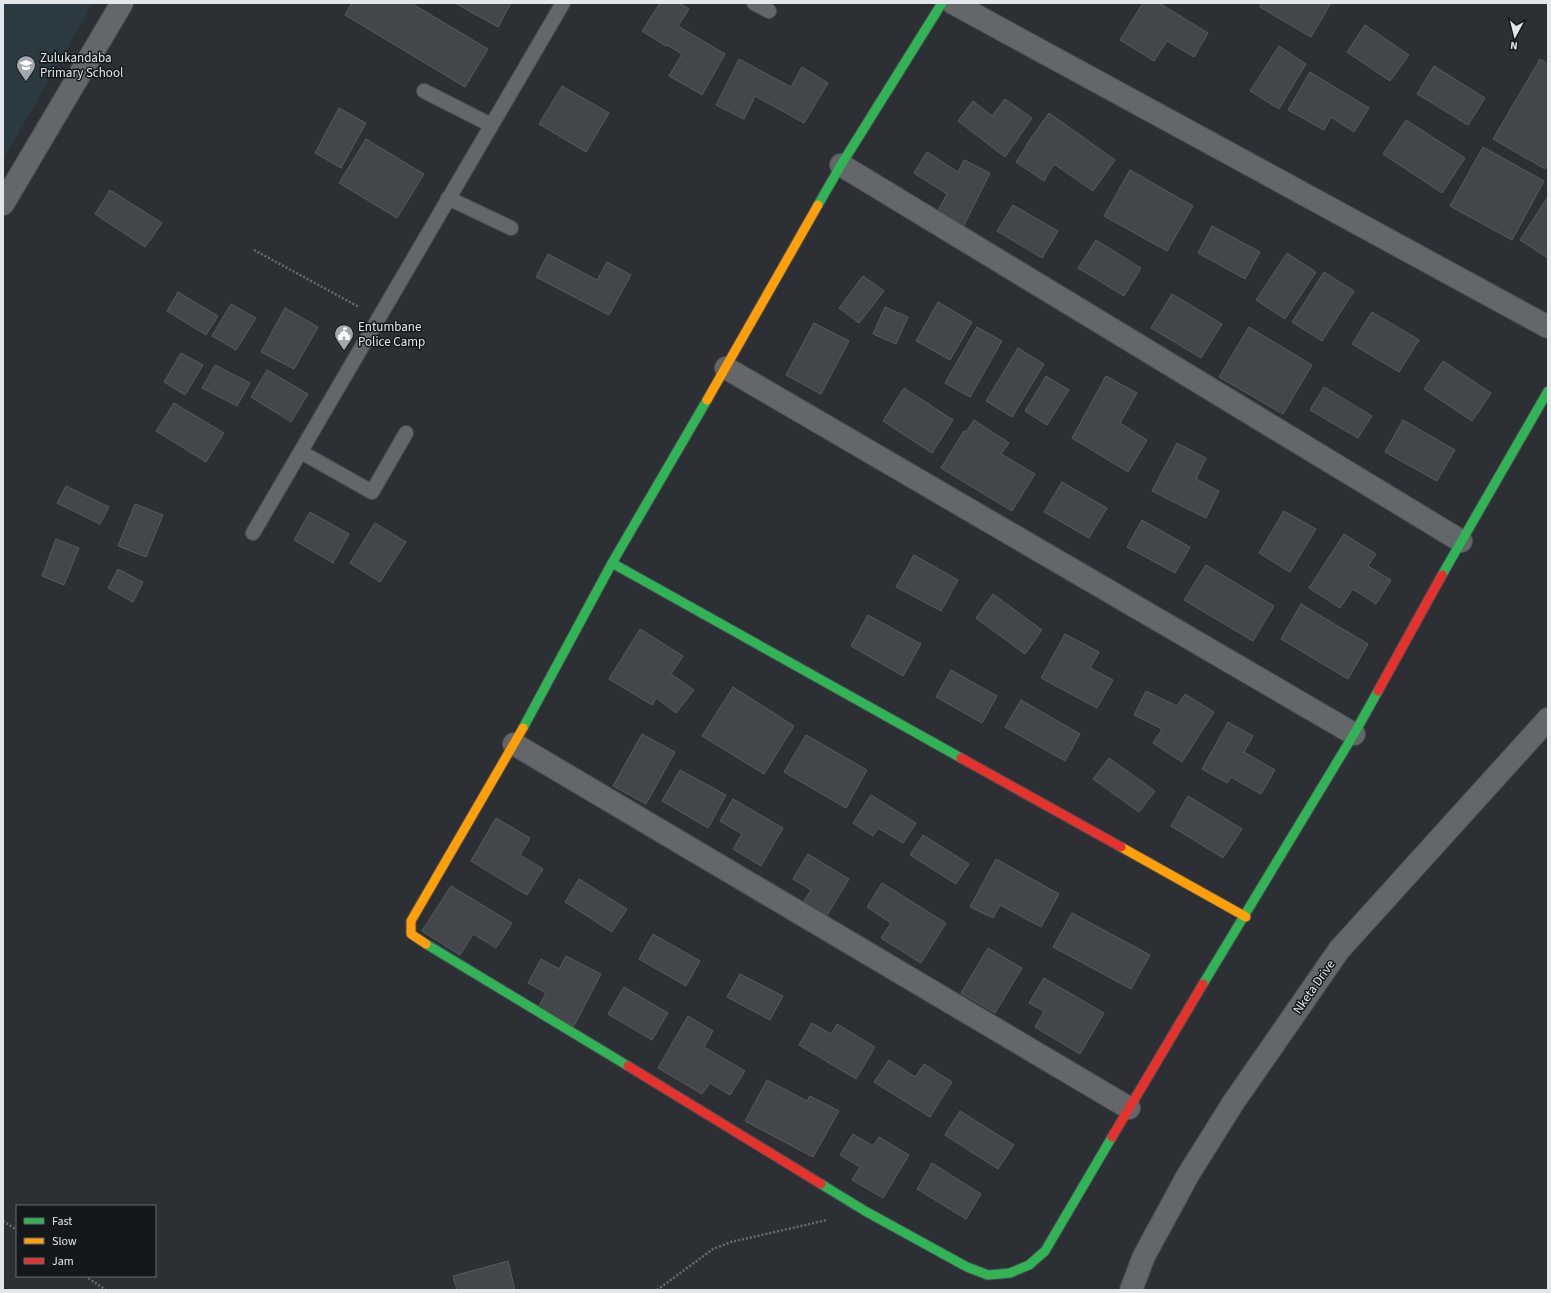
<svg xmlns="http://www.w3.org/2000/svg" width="1551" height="1293" font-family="'Source Sans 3',sans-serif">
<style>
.built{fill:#2b3941}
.building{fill:#43464a;stroke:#585b5e}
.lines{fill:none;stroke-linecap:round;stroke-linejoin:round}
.lane-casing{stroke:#4a4e51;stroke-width:16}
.street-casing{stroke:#4a4e51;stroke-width:24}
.fast-casing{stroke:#4a4e51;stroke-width:11}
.slow-casing{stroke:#4a4e51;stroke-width:11}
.jam-casing{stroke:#4a4e51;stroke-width:11}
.path{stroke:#686c70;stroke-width:2.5;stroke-dasharray:2 2;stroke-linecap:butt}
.lane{stroke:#63676a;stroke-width:14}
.street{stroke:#63676a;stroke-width:22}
.fast{stroke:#30b455;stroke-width:9}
.slow{stroke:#ff9f0a;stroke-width:9}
.jam{stroke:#e5322d;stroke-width:9}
.labels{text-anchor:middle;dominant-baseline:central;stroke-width:3;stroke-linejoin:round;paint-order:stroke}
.poi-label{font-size:13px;fill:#e1e7eb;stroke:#14181b;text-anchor:start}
.street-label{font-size:13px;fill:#e1e7eb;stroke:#14181b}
</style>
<rect width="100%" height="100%" fill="#2c3034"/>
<!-- built -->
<path class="built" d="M3 3H93L3 160Z"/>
<!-- building -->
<g class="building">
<path d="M352 3H411L488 49 465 87 345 15Z"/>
<path d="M455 3H511L498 27Z"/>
<path d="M660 3H679L689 9 678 26 725 54 702 95 669 76 682 54 667 45 666 46 642 31Z"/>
<path d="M1143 3H1159L1208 33 1194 57 1167 41 1154 61 1120 40Z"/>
<path d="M1262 3H1331L1311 37 1260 7Z"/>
<path d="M1365 25 1409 55 1390 81 1347 52Z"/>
<path d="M1279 46 1306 64 1279 109 1250 91Z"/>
<path d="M739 59 791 87 802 67 828 83 804 123 755 96 744 119 716 105Z"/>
<path d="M1540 59 1548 64V163L1545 169 1493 139Z"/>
<path d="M1434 66 1485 98 1468 125 1417 94Z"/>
<path d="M1310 72 1369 108 1354 132 1331 117 1324 130 1288 110Z"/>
<path d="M562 86 609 113 586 152 539 124Z"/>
<path d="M1005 99 1032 118 1005 157 958 121 973 101 992 116Z"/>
<path d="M339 108 366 123 341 168 315 153Z"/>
<path d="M1049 113 1115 160 1093 191 1054 164 1044 181 1016 162 1027 145H1026Z"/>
<path d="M1406 120 1465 158 1442 193 1383 154Z"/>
<path d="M366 139 424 174 397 218 339 183Z"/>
<path d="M1483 147 1544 181 1512 240 1450 206Z"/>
<path d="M927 152 958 172 964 160 990 173 962 229 935 216 947 194 914 173Z"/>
<path d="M1130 170 1193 206 1167 251 1104 216Z"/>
<path d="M110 190 162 223 145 247 95 214Z"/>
<path d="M1547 198H1548V258L1520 240Z"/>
<path d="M1013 205 1058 231 1042 258 997 231Z"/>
<path d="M1212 226 1260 252 1245 279 1198 253Z"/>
<path d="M1096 240 1141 268 1124 296 1078 268Z"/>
<path d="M1287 253 1316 272 1285 319 1256 300Z"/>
<path d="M548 254 597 280 607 262 631 275 609 315 536 277Z"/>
<path d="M1324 272 1354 291 1322 341 1292 322Z"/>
<path d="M863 276 884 291 859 323 839 308Z"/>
<path d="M178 292 218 316 206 335 167 311Z"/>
<path d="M1172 294 1222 324 1201 358 1151 328Z"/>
<path d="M938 302 972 322 950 360 916 341Z"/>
<path d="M231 304 256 318 236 350 212 336Z"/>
<path d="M885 307 908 317 896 344 873 334Z"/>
<path d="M285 308 318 327 294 369 261 352Z"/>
<path d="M1372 312 1419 340 1399 372 1352 344Z"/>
<path d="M814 323 849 341 821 394 786 375Z"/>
<path d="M977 327 1002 341 970 397 945 383Z"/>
<path d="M1249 327 1312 365 1283 414 1219 377Z"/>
<path d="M1018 348 1044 364 1012 417 986 401Z"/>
<path d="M181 353 203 365 185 395 164 382Z"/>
<path d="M1443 361 1491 393 1472 421 1424 389Z"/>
<path d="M215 365 250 383 237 406 202 388Z"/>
<path d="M267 370 308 394 291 422 251 397Z"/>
<path d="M1046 376 1069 390 1047 425 1025 411Z"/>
<path d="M1106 376 1137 393 1120 423 1147 440 1128 472 1072 438Z"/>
<path d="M1324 387 1372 416 1358 438 1310 410Z"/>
<path d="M904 388 953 420 932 453 883 421Z"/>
<path d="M174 403 224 433 206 462 156 431Z"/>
<path d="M974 420 1009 443 1001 454 1035 474 1012 511 941 468 964 431 966 432Z"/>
<path d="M1403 420 1455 450 1437 481 1385 452Z"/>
<path d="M1177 443 1206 458 1196 479 1219 491 1206 518 1152 491Z"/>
<path d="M1062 482 1107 508 1089 538 1044 512Z"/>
<path d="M66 486 109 507 100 524 57 503Z"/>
<path d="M135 504 163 515 146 557 118 546Z"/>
<path d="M1284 511 1316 529 1290 572 1259 553Z"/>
<path d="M310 512 349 534 333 563 294 540Z"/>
<path d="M1142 520 1190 547 1175 573 1127 547Z"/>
<path d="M375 523 406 542 380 582 350 563Z"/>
<path d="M1344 534 1376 554 1368 566 1391 580 1376 604 1353 589 1340 608 1309 588Z"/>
<path d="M56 539 79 548 64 585 42 576Z"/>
<path d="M914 555 958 580 941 611 896 587Z"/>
<path d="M1206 565 1274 606 1253 641 1184 600Z"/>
<path d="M118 569 143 582 133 602 108 588Z"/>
<path d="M993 594 1042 630 1025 654 976 618Z"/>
<path d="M1301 604 1368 644 1348 679 1281 639Z"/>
<path d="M868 615 921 644 903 676 851 646Z"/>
<path d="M640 629 683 656 671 674 694 690 676 713 656 698 652 705 609 679Z"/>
<path d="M1065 634 1099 652 1090 668 1113 680 1097 708 1041 678Z"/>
<path d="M951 670 997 696 982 723 936 697Z"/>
<path d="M733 687 794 726 764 774 702 736Z"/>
<path d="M1146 691 1177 706 1185 694 1214 712 1182 762 1153 743 1162 729 1134 715Z"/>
<path d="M1021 700 1080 734 1065 761 1005 727Z"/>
<path d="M1228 722 1253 736 1244 752 1275 770 1261 794 1231 777 1227 783 1202 769Z"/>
<path d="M642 734 675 752 646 804 613 786Z"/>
<path d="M806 735 867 770 846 808 784 772Z"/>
<path d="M1109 758 1155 791 1139 812 1093 779Z"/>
<path d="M680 770 726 795 708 828 662 801Z"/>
<path d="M871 795 916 823 903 843 878 828 873 836 853 823Z"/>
<path d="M1188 796 1242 829 1223 858 1171 826Z"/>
<path d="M733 799 783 828 761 866 733 849 742 834 720 821Z"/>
<path d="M496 818 530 838 520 855 543 869 527 895 471 861Z"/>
<path d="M923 835 969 864 956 884 910 855Z"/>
<path d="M808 854 849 879 826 917 803 903 811 890 793 879Z"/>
<path d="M996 859 1059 894 1041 927 1000 905 993 918 970 907Z"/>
<path d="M579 879 627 909 612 932 565 902Z"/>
<path d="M882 883 946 923 921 963 881 938 891 923 867 907Z"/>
<path d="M451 886 512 923 496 948 473 934 460 955 422 931Z"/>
<path d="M1072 913 1150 955 1131 989 1053 947Z"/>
<path d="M653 934 700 961 686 986 639 959Z"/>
<path d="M988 948 1022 968 995 1013 961 993Z"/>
<path d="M566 956 601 974 574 1026 538 1008 546 993 528 983 541 959 559 969Z"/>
<path d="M740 974 783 996 770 1020 727 997Z"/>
<path d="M1044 978 1104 1013 1080 1054 1035 1027 1044 1011 1029 1003Z"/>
<path d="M624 987 668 1013 652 1040 608 1014Z"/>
<path d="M688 1016 713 1031 704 1047 745 1071 730 1095 710 1083 702 1094 658 1068Z"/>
<path d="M812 1023 831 1034 837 1024 875 1047 856 1079 799 1045Z"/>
<path d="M889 1060 915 1077 924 1064 952 1082 930 1117 874 1082Z"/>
<path d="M767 1080 807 1101 810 1096 839 1111 813 1157 745 1121Z"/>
<path d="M960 1111 1014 1145 998 1169 945 1135Z"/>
<path d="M853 1134 873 1146 879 1137 909 1155 883 1198 852 1180 860 1167 840 1155Z"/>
<path d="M932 1163 981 1194 966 1219 917 1189Z"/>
<path d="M508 1261 515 1290H457L453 1276Z"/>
</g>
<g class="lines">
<!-- lane casing -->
<g class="lane-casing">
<g id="lane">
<path d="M754 3 769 11"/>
<path d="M424 91 491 125"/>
<path d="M448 198 511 228"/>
<path d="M301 452 372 492 406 433"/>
<path d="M253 533 563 3"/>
</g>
</g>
<!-- street casing -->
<g class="street-casing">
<g id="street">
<path d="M953 3 1548 327"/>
<path d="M841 165 1461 541"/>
<path d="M3 204 122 3"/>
<path d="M726 368 1354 734"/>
<path d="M514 744 1129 1108"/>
<path d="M1131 1290 1144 1256 1188 1175 1233 1103 1339 950 1548 719"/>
</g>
</g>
<!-- fast casing -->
<g class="fast-casing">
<g id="fast">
<path d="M818 205 841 165 942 3"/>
<path d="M612 563 961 758"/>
<path d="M1442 575 1548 391"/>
<path d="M523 728 612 563 707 400"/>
<path d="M426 944 628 1066"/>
<path d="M1203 984 1354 734 1378 691"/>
<path d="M821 1184 865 1211 967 1267 988 1275 1010 1273 1029 1265 1045 1251 1112 1137"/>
</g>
</g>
<!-- slow casing -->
<g class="slow-casing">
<g id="slow">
<path d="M707 400 818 205"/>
<path d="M1121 847 1246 917"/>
<path d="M426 944 411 934V921L523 728"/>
</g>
</g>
<!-- jam casing -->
<g class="jam-casing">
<g id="jam">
<path d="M1378 691 1442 575"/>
<path d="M961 758 1121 847"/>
<path d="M628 1066 821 1184"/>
<path d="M1112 1137 1203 984"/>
</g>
</g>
<!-- path -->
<g class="path">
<path d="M254 250 359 307"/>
<path d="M3 1221 17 1230"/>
<path d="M85 1276 106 1290"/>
<path d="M657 1290 713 1249 731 1242 827 1220"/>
</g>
<!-- lane -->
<use href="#lane" class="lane"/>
<!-- street -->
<use href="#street" class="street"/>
<!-- fast -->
<use href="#fast" class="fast"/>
<!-- slow -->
<use href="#slow" class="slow"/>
<!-- jam -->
<use href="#jam" class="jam"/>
</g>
<!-- icons -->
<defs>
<g id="school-pin" transform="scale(1)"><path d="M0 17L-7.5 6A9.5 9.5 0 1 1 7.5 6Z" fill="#a2a7ab" stroke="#14181b"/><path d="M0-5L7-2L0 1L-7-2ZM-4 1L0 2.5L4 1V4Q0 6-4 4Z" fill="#fff"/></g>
<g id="civic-pin" transform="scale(1)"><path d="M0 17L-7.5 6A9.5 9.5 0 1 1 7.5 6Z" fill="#a2a7ab" stroke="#14181b"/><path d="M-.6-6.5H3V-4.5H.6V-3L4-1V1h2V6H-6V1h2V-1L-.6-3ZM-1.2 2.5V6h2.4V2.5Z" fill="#fff"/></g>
</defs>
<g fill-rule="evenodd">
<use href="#school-pin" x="26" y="65"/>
<use href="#civic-pin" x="344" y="334"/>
</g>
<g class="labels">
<!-- poi labels -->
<g class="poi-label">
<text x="40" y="58">Zulukandaba<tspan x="40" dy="15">Primary School</tspan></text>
<text x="358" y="327">Entumbane<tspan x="358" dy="15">Police Camp</tspan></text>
</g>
<!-- street labels -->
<g class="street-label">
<text transform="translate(1314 987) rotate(-55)">Nketa Drive</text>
</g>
</g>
<!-- border -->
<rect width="1551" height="1293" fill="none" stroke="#e1e7eb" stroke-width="8"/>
<!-- legend -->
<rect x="16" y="1205" width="140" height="72" fill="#14181b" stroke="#666b6e"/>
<rect x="24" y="1218" width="20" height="6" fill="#30b455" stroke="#666b6e"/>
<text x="52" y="1225" font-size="12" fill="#e1e7eb">Fast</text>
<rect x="24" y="1238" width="20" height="6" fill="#ff9f0a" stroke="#666b6e"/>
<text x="52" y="1245" font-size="12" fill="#e1e7eb">Slow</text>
<rect x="24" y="1258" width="20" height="6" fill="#e5322d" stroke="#666b6e"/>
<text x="52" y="1265" font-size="12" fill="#e1e7eb">Jam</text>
<!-- north arrow -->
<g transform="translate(1515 36) rotate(187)" stroke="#14181b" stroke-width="3" paint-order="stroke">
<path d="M0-3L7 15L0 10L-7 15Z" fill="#e1e7eb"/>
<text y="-6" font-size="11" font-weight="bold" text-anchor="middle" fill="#e1e7eb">N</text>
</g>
</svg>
